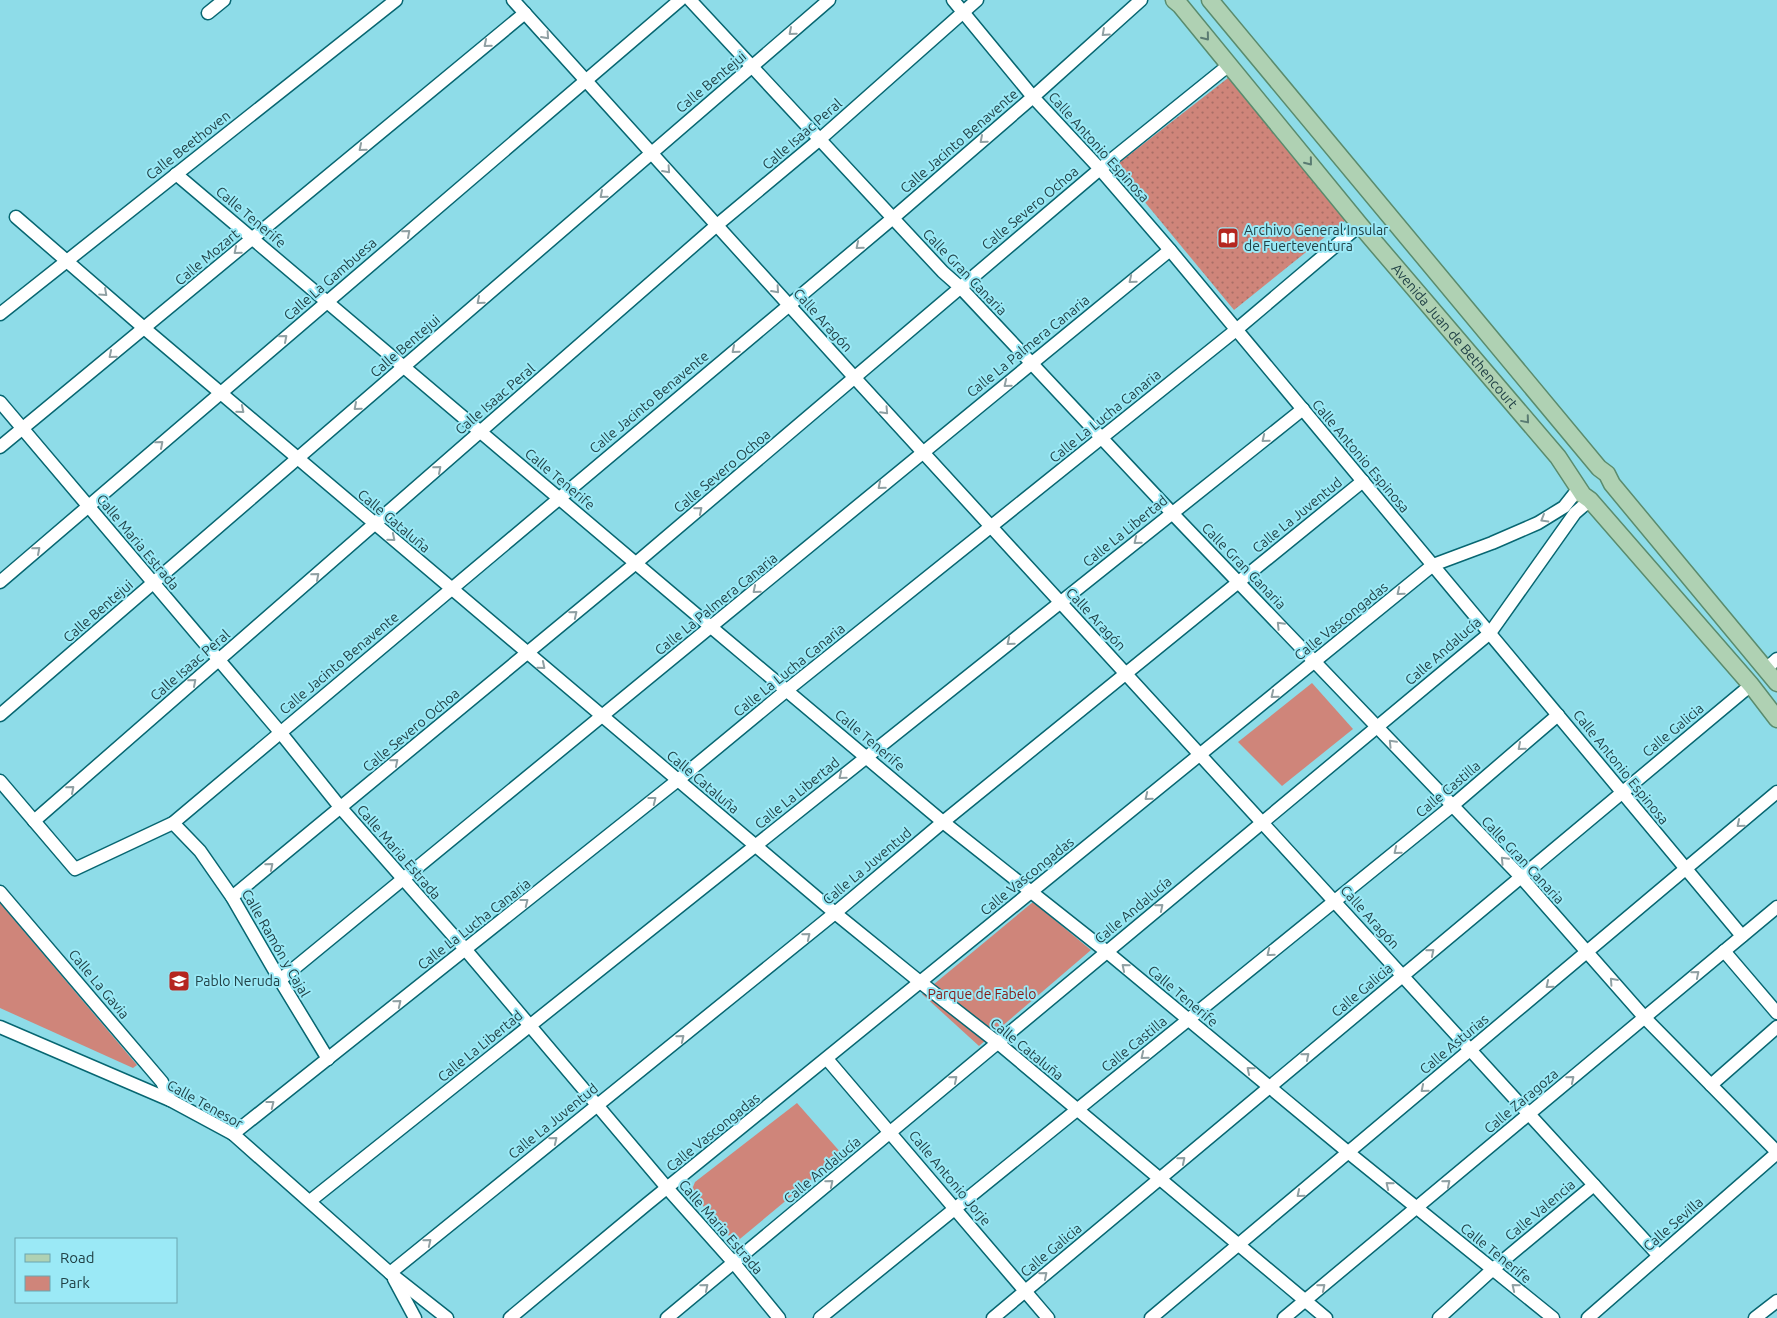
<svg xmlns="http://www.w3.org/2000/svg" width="1777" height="1318" font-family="Ubuntu,sans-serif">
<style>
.grass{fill:url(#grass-dots)}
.green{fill:#cf857a}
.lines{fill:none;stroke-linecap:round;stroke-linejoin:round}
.minor-casing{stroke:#076671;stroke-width:15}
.major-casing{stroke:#5a8b6d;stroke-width:19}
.minor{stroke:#fff;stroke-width:12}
.major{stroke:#afd1b3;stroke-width:16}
.oneway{stroke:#90a0a3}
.oneway2{stroke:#5a7b72}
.labels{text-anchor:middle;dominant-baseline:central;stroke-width:4;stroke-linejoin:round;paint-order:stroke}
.street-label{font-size:14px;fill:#214247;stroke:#9be9f6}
.poi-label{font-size:14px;fill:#214247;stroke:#9be9f6;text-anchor:start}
.park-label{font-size:14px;fill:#851813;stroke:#9be9f6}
</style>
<defs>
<pattern id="grass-dots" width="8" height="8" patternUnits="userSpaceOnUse" patternTransform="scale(1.25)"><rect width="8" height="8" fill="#cf857a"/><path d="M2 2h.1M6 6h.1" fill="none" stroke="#a86e66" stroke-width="1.8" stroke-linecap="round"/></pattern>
</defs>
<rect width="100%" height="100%" fill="#8edce8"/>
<!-- grass -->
<path class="grass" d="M1228 78 1346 220 1234 310 1115 166Z"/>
<!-- green -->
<g class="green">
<path d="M1312 683 1353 729 1282 786 1238 742Z"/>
<path d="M1033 902 1091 950 979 1046 922 994Z"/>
<path d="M0 903 137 1065 133 1068 0 1008Z"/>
<path d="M797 1103 842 1154 735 1243 691 1192 695 1182Z"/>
</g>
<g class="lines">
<!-- minor casing -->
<g class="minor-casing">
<g id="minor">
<path d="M513 0 854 377 1659 1256"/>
<path d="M690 0 943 272 960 287 1172 513 1521 877 1645 1018 1777 1152"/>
<path d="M953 0 1033 97 1100 169 1170 250 1742 936"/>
<path d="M208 13 224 0"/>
<path d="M176 174 711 627 943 822 1107 952 1349 1153 1553 1318"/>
<path d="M16 217 144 328 835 913 920 982 998 1043 1326 1318"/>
<path d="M0 314 396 0"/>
<path d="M0 402 280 732 340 807 465 949 668 1189 734 1263 779 1318"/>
<path d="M0 447 525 13"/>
<path d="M0 582 680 0"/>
<path d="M1766 669 1777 659"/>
<path d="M0 715 829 0"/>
<path d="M0 781 75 869 173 823 893 218 1033 97 1141 0"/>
<path d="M34 821 717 225 819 140 977 0"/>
<path d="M173 823 200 851 232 897 280 980 328 1059"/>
<path d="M0 892 162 1082 170 1100"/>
<path d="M232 897 636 563 1100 169 1229 65"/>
<path d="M1724 951 1777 1013"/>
<path d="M280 980 1170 250"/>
<path d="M0 1027 170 1100 233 1134 390 1273 447 1318"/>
<path d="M827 1059 1048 1318"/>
<path d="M1711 1085 1777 1027"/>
<path d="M233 1134 678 780 787 690 1236 330 1360 225"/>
<path d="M310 1201 1303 409"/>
<path d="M390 1273 835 913 943 822 1363 481"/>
<path d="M394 1279 415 1318"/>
<path d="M510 1318 647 1204 1433 565 1492 543 1538 523 1564 507 1579 488"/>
<path d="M667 1318 1490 633 1575 513 1590 500"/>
<path d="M820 1318 1452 806 1558 715"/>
<path d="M993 1318 1751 685"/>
<path d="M1151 1318 1777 792"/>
<path d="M1284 1318 1777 907"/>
<path d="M1439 1318 1493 1269 1594 1185"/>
<path d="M1588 1318 1777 1153"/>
<path d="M1755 1318 1777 1301"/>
</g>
</g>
<!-- major casing -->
<g class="major-casing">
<g id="major">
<path id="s1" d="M1174 0 1180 5 1360 225 1558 457 1583 495 1590 500 1751 685 1777 719"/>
<path d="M1210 0 1599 468 1607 474 1612 484 1777 683"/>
</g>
</g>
<!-- minor -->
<use href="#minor" class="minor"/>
<!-- major -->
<use href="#major" class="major"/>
</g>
<!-- one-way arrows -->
<defs><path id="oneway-chevron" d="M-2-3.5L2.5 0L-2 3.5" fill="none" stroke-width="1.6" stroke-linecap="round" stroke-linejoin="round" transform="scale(1.25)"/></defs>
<g class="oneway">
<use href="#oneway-chevron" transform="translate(792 32) rotate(139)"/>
<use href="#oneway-chevron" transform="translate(1105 33) rotate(138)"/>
<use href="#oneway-chevron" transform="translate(546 36) rotate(48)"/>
<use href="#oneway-chevron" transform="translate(487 44) rotate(140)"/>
<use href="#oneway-chevron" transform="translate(983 140) rotate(139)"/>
<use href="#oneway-chevron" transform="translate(362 148) rotate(140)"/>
<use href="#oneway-chevron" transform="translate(667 170) rotate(48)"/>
<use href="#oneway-chevron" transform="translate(603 195) rotate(139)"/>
<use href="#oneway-chevron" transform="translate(407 233) rotate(-41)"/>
<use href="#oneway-chevron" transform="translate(859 246) rotate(140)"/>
<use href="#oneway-chevron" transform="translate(237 251) rotate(140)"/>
<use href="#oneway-chevron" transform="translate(1132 280) rotate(141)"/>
<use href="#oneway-chevron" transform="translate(776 290) rotate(48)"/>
<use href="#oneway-chevron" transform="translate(104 293) rotate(42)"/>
<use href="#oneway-chevron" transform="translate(480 301) rotate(139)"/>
<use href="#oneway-chevron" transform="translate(284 338) rotate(-41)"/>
<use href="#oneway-chevron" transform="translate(735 350) rotate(140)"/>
<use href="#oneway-chevron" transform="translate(112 355) rotate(140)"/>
<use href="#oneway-chevron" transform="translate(1007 384) rotate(141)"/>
<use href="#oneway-chevron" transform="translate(357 407) rotate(139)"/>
<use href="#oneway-chevron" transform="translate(241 410) rotate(40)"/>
<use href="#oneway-chevron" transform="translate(885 411) rotate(47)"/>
<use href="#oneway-chevron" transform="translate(1265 439) rotate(141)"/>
<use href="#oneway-chevron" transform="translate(160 444) rotate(-41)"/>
<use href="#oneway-chevron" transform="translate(438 469) rotate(-41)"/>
<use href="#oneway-chevron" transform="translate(881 486) rotate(140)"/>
<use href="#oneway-chevron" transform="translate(699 510) rotate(-40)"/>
<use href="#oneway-chevron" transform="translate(1544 519) rotate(150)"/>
<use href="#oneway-chevron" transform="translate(392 538) rotate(40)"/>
<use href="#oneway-chevron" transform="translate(1137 541) rotate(141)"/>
<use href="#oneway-chevron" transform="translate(37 550) rotate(-41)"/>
<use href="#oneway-chevron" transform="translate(316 576) rotate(-41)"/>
<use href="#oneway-chevron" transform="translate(756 590) rotate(140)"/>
<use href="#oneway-chevron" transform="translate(1400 592) rotate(141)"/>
<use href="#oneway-chevron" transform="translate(574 614) rotate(-39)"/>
<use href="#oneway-chevron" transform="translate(1280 625) rotate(-134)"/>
<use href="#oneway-chevron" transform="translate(1010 642) rotate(141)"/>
<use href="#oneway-chevron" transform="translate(542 666) rotate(40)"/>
<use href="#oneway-chevron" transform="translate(193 682) rotate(-41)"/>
<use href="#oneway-chevron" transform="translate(1274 695) rotate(141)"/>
<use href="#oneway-chevron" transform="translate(1392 743) rotate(-134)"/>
<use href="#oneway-chevron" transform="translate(1521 747) rotate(139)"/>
<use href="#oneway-chevron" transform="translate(395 762) rotate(-40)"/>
<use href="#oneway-chevron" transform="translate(842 776) rotate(141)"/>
<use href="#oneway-chevron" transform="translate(71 789) rotate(-41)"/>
<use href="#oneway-chevron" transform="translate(1148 797) rotate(141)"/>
<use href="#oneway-chevron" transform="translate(653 800) rotate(-38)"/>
<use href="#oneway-chevron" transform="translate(1740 824) rotate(140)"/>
<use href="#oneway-chevron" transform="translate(1397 851) rotate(141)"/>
<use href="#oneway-chevron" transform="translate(1504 860) rotate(-134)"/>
<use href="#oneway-chevron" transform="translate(270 866) rotate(-40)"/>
<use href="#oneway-chevron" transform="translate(525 902) rotate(-38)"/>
<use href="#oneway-chevron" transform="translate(1160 907) rotate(-40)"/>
<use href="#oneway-chevron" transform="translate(807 936) rotate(-39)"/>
<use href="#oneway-chevron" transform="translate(1431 952) rotate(-40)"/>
<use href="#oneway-chevron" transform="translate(1270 953) rotate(141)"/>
<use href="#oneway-chevron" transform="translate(1125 967) rotate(-140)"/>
<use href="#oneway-chevron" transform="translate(1696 974) rotate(-40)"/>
<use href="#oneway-chevron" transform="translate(1613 981) rotate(-132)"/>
<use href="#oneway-chevron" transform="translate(1549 985) rotate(140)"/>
<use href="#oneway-chevron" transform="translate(398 1003) rotate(-39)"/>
<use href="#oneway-chevron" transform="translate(681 1038) rotate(-39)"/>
<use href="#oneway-chevron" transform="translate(1144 1056) rotate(141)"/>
<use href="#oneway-chevron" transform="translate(1306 1056) rotate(-40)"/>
<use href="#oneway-chevron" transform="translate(1250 1070) rotate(-140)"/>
<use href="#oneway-chevron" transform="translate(954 1079) rotate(-40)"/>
<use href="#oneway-chevron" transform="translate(1571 1079) rotate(-40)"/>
<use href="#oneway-chevron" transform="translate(1424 1089) rotate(140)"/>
<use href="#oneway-chevron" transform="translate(271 1104) rotate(-38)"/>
<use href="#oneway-chevron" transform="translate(554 1140) rotate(-39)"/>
<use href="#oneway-chevron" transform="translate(1182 1160) rotate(-40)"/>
<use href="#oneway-chevron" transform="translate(830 1183) rotate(-40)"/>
<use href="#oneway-chevron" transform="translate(1447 1183) rotate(-40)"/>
<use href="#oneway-chevron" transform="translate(1389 1185) rotate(-141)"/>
<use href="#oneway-chevron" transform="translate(1300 1194) rotate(140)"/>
<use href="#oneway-chevron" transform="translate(428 1242) rotate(-39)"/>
<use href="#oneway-chevron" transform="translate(1044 1275) rotate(-40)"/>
<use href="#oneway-chevron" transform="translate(705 1287) rotate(-40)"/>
<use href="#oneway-chevron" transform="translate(1322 1287) rotate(-40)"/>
<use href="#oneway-chevron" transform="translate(1515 1287) rotate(-141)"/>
</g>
<g class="oneway2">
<use href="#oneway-chevron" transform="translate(1206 37) rotate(51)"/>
<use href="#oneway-chevron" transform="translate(1309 162) rotate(51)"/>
<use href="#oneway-chevron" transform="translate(1526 420) rotate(50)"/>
</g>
<!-- icons -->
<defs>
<g id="library-square" transform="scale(1.125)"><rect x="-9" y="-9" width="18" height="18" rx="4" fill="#b5261f" stroke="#9be9f6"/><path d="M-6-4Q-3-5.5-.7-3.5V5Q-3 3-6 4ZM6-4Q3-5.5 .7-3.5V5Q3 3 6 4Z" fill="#fff"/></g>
<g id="school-square" transform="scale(1.125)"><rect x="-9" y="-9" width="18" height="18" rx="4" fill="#b5261f" stroke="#9be9f6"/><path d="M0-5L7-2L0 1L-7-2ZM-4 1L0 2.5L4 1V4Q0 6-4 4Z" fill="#fff"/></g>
</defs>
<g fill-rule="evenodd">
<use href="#library-square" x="1228" y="238"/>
<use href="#school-square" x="179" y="981"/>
</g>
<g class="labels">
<!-- street labels -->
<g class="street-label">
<text transform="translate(711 82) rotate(-40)">Calle Bentejui</text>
<text transform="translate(802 134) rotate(-41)">Calle Isaac Peral</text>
<text transform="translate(959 141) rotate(-41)">Calle Jacinto Benavente</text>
<text transform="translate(188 145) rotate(-38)">Calle Beethoven</text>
<text transform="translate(1099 147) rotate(48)">Calle Antonio Espinosa</text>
<text transform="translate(1030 208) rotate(-40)">Calle Severo Ochoa</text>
<text transform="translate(251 217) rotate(40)">Calle Tenerife</text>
<text transform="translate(207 257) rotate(-40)">Calle Mozart</text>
<text transform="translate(965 272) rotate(46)">Calle Gran Canaria</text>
<text transform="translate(330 279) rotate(-41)">Calle La Gambuesa</text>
<text transform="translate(823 320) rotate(48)">Calle Aragón</text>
<text stroke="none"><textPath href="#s1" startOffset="438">Avenida Juan de Bethencourt</textPath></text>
<text transform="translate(405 346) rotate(-41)">Calle Bentejui</text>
<text transform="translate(1028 346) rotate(-39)">Calle La Palmera Canaria</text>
<text transform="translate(495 399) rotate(-41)">Calle Isaac Peral</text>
<text transform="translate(649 402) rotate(-40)">Calle Jacinto Benavente</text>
<text transform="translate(1105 416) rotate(-39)">Calle La Lucha Canaria</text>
<text transform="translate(1361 456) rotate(50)">Calle Antonio Espinosa</text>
<text transform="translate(722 471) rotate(-40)">Calle Severo Ochoa</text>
<text transform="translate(560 479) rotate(40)">Calle Tenerife</text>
<text transform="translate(1297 515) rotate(-39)">Calle La Juventud</text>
<text transform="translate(394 521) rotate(40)">Calle Cataluña</text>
<text transform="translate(1125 531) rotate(-39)">Calle La Libertad</text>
<text transform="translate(138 542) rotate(50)">Calle Maria Estrada</text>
<text transform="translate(1244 566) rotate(46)">Calle Gran Canaria</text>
<text transform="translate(716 604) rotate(-39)">Calle La Palmera Canaria</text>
<text transform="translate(98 611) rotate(-41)">Calle Bentejui</text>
<text transform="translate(1096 619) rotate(47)">Calle Aragón</text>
<text transform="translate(1341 621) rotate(-39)">Calle Vascongadas</text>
<text transform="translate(1443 651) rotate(-41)">Calle Andalucía</text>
<text transform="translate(339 663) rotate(-40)">Calle Jacinto Benavente</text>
<text transform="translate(190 665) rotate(-41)">Calle Isaac Peral</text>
<text transform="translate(789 670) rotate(-39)">Calle La Lucha Canaria</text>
<text transform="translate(411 730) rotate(-40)">Calle Severo Ochoa</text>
<text transform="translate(1673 730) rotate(-40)">Calle Galicia</text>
<text transform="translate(870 740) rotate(40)">Calle Tenerife</text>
<text transform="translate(1621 767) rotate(51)">Calle Antonio Espinosa</text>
<text transform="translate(703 782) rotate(40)">Calle Cataluña</text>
<text transform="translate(1448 789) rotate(-40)">Calle Castilla</text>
<text transform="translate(797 793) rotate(-39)">Calle La Libertad</text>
<text transform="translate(399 852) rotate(49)">Calle Maria Estrada</text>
<text transform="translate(1523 860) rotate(47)">Calle Gran Canaria</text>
<text transform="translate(867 866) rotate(-40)">Calle La Juventud</text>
<text transform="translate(1027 876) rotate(-39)">Calle Vascongadas</text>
<text transform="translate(1133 910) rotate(-40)">Calle Andalucía</text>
<text transform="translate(1370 917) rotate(48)">Calle Aragón</text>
<text transform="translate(474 924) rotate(-38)">Calle La Lucha Canaria</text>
<text transform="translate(276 943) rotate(60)">Calle Ramón y Cajal</text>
<text transform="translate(99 984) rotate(50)">Calle La Gavia</text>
<text transform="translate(1362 990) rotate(-40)">Calle Galicia</text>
<text transform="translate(1183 996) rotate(40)">Calle Tenerife</text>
<text transform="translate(1134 1044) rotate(-39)">Calle Castilla</text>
<text transform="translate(1454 1044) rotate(-40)">Calle Asturias</text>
<text transform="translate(480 1046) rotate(-39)">Calle La Libertad</text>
<text transform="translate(1027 1049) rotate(39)">Calle Cataluña</text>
<text transform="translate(1521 1101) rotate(-40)">Calle Zaragoza</text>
<text transform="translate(205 1104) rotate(29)">Calle Tenesor</text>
<text transform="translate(553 1121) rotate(-39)">Calle La Juventud</text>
<text transform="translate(713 1132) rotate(-39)">Calle Vascongadas</text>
<text transform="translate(822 1170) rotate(-40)">Calle Andalucía</text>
<text transform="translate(950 1178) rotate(50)">Calle Antonio Jorje</text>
<text transform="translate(1540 1210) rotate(-40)">Calle Valencia</text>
<text transform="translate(1673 1224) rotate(-41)">Calle Sevilla</text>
<text transform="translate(721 1227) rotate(49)">Calle Maria Estrada</text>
<text transform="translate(1051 1250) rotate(-40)">Calle Galicia</text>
<text transform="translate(1496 1253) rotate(39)">Calle Tenerife</text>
</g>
<!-- poi labels -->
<g class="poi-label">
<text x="1244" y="230">Archivo General Insular<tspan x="1244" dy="16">de Fuerteventura</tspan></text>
<text x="195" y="981">Pablo Neruda</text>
</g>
<!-- park labels -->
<g class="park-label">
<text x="982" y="994">Parque de Fabelo</text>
</g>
</g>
<!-- legend -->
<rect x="15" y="1238" width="162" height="65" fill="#9be9f6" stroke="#6aa6b0"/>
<rect x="25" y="1254" width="25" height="8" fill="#afd1b3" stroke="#6aa6b0"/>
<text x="60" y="1263" font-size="15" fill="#214247">Road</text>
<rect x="25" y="1276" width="25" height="15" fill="#cf857a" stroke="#6aa6b0"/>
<text x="60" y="1288" font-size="15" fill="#214247">Park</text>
</svg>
